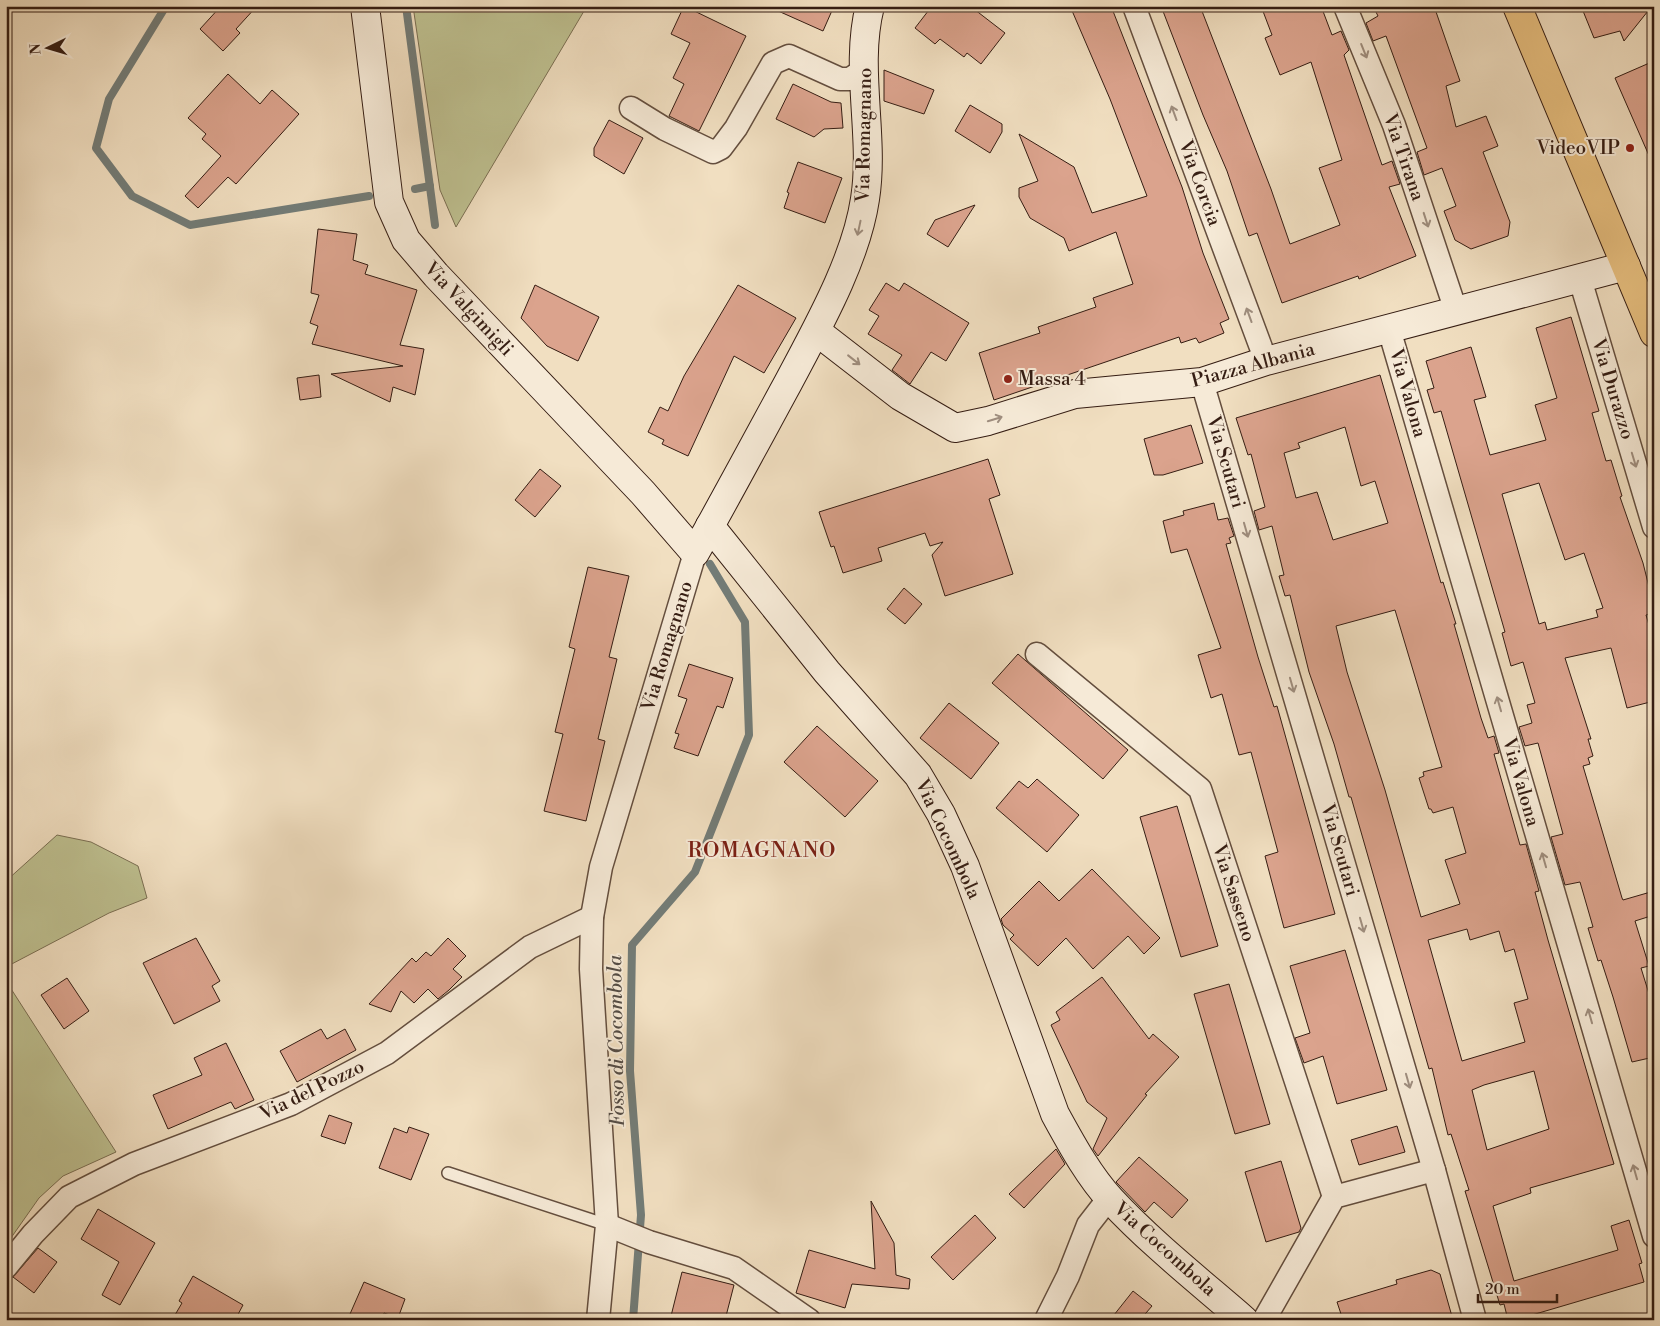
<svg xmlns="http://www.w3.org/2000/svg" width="1660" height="1326" font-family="'Libre Bodoni',serif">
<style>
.green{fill:#bec090;stroke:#7a6e52}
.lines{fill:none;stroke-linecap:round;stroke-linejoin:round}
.stream{stroke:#737c77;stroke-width:8}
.building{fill:#dba38d;stroke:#351d13;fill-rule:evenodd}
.lane-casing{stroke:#644e3e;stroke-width:14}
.street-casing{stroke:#644e3e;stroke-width:25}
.secondary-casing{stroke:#351d13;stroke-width:30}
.primary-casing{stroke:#351d13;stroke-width:30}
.lane{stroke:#f6ead7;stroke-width:11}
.street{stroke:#f6ead7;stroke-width:22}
.secondary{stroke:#f6ead7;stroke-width:28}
.primary{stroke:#e8c080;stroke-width:28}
.oneway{stroke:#9f8e7f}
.poi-dot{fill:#8f2418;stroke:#f6ead7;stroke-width:2}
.labels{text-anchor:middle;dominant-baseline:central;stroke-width:4;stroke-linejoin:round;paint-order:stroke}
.street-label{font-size:19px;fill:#351d13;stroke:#f6ead7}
.poi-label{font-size:19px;fill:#351d13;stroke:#f6ead7;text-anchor:end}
.water-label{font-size:20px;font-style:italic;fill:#544c45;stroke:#f6ead7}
.quarter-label{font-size:21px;letter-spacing:1px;fill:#7a1f14;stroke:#f6ead7}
</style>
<rect width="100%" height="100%" fill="#f1dfc1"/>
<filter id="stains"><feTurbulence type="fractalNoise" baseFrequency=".004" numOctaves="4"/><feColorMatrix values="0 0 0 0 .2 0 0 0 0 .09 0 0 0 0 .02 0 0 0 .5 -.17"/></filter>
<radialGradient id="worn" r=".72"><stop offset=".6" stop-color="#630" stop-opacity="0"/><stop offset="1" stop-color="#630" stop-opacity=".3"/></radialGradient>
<!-- green -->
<g class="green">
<path d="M413 6H587L456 227 440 190Z"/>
<path d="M57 835 91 842 138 866 147 898 109 913 6 967V881Z"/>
<path d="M6 981 116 1152 63 1176 39 1198 6 1245Z"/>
</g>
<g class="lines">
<!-- stream -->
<g class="stream">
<path d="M166 6 109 99 96 148 132 196 190 225 369 196"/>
<path d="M406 6 435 225"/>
<path d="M415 189 430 186"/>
<path d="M633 1320 641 1215 630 1071 632 945 695 872 749 735 745 622 710 564"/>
</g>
</g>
<!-- building -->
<g class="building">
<path d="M221 6H257L236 29 240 33 223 51 200 29Z"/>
<path d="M684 6 746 36 699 131 669 116 684 84 673 78 690 43 671 34Z"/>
<path d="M767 6H834L823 31Z"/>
<path d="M932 6H970L1005 33 981 64 967 53 964 57 940 39 935 44 915 28Z"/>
<path d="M1070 6H1111L1182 187 1203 253 1229 319 1220 323 1224 333 1199 343 1196 338 1181 343 1179 337 994 400 979 353 1040 333 1038 327 1096 307 1093 298 1133 284 1116 232 1069 251 1064 238 1030 218 1019 197V188L1038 181 1019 134 1074 167 1092 213 1147 196 1110 99Z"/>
<path d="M1161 6H1200L1271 189 1290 244 1340 225 1319 168 1342 160 1311 62 1280 75 1265 38 1272 35 1261 6H1321L1332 35 1341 31 1349 50 1344 55 1382 165 1392 161 1400 184 1389 187 1416 256 1359 279 1358 276 1282 303 1257 233 1249 236 1227 171 1203 115Z"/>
<path d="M1373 6H1434L1460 81 1446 86 1456 127 1486 116 1498 146 1483 152 1510 222 1508 236 1471 249 1455 240 1444 211 1456 206 1442 168 1424 175 1417 152 1427 148 1386 36 1373 41 1366 23 1378 16Z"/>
<path d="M1581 6H1652L1624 41 1620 31 1594 38Z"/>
<path d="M1654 61V167L1615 78Z"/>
<path d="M884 70 934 90 924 114 884 101Z"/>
<path d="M228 74 260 104 272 90 299 114 236 184 228 177 198 208 185 196 221 156 202 139 206 134 188 118Z"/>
<path d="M793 84 831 102 841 103 843 128 824 129 814 137 776 119Z"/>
<path d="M970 105 1002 124V132L990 153 955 131Z"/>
<path d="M609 120 643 138 624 174 594 156V148Z"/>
<path d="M798 162 842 178 825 223 784 208 789 193 787 192Z"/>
<path d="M975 205 948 247 927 234 935 220Z"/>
<path d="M318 229 357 234 353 260 368 265 365 274 417 290 400 345 424 349 415 395 393 387 390 402 331 374 403 366 312 344 318 326 310 323 319 295 311 293Z"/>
<path d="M886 283 899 291 904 283 969 323 946 361 931 352 910 384 892 370 902 355 868 334 879 316 869 310Z"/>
<path d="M535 285 599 317 578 361 547 346 521 318Z"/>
<path d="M738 285 796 318 764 373 734 356 688 456 662 444 664 440 648 432 660 407 668 411 684 376Z"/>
<path d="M1571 317 1599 411 1592 413 1606 461 1611 460 1622 496 1620 497 1643 563 1654 607V613L1646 615 1654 642V701L1627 708 1611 648 1565 658 1591 739H1588L1593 756 1588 758 1590 764 1583 766 1622 898 1623 900 1654 891V915L1635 921 1649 966 1641 968 1654 1010V1057L1632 1062 1613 997 1601 960 1598 961 1588 928 1593 927 1580 882 1565 885 1551 837 1563 834 1538 743 1525 746 1519 727 1532 723 1527 705 1535 703 1523 662 1511 666 1502 633 1505 632 1441 411 1434 413 1427 390 1434 388 1426 361 1471 347 1486 397 1474 400 1490 455 1546 440 1535 405 1557 398 1536 328ZM1539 483 1565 560 1584 553 1603 608 1596 610 1598 617 1547 630 1545 622 1539 624 1502 494Z"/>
<path d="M319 375 321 397 300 400 297 378Z"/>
<path d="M1380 375 1441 583 1443 582 1456 624H1454L1481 718 1488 738 1494 736 1499 753 1494 754 1520 845 1526 844 1539 891 1535 892 1548 940 1614 1164 1530 1188 1531 1193 1493 1206 1514 1281 1618 1250 1611 1226 1629 1220 1642 1263 1639 1264 1644 1282 1515 1320H1508L1504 1304 1500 1305 1465 1191 1469 1190 1451 1134 1448 1135 1432 1068 1429 1069 1351 797H1349L1334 744 1309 672 1290 595 1285 596 1279 576 1284 575 1272 526 1259 530 1254 511 1265 507 1251 454 1248 455 1236 418ZM1345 427 1361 486 1375 481 1388 523 1333 540 1317 492 1296 498 1284 453 1300 448 1298 443ZM1395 610 1442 767 1423 772 1424 776 1419 778 1429 809H1431L1433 813 1453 807 1466 853 1445 860 1460 904 1421 917 1385 790 1347 672 1336 626ZM1467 929 1470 940 1499 931 1505 952 1514 949 1528 999 1514 1003 1525 1042 1462 1061 1428 940ZM1534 1071 1549 1129 1487 1150 1472 1090 1484 1085Z"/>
<path d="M1191 425 1203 463 1163 475H1154L1144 439Z"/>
<path d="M988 459 1000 495 989 499 1013 574 945 596 932 555 943 542 930 546 925 533 878 548 882 561 843 573 834 546 831 547 819 512Z"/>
<path d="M540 469 561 486 535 517 515 500Z"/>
<path d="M1214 503 1218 520 1228 518 1234 536 1229 538 1231 543 1226 544 1258 657 1274 707 1277 706 1335 914 1284 928 1265 856 1278 852 1251 752 1239 755 1222 694 1211 698 1198 655 1221 648 1187 549 1171 553 1163 521 1184 515 1183 511Z"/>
<path d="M588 567 629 576 609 657 617 659 598 739 605 741 586 821 544 811 563 734 555 732 575 649 569 647Z"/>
<path d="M904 588 922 604 905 624 887 609Z"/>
<path d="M1018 654 1128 750 1103 779 992 683Z"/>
<path d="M689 664 733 678 723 708 717 706 698 756 674 748 679 734 675 733 687 699 678 696Z"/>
<path d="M949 703 999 743 971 779 920 738Z"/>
<path d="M817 726 878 781 845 817 784 762Z"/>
<path d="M1037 779 1079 815 1047 852 996 808 1019 781 1028 788Z"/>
<path d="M1177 806 1218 946 1181 957 1140 817Z"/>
<path d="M1092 869 1160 938 1144 954 1128 936 1093 969 1066 938 1038 966 1010 939 1014 935 1003 925 1001 919 1039 881 1059 901Z"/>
<path d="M196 938 220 981 212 986 220 1001 174 1024 143 963Z"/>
<path d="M448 938 466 956 453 969 462 977 449 990 438 999 428 989 414 1003 401 991 391 1012 369 1004 412 958 416 962 426 952 431 956Z"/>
<path d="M1345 950 1387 1090 1337 1104 1323 1056 1304 1063 1295 1038 1310 1033 1290 966Z"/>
<path d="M1102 977 1149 1039 1153 1034 1179 1057 1145 1094 1147 1095 1098 1156 1093 1149 1107 1118 1087 1102 1051 1025 1060 1020 1056 1012Z"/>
<path d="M67 978 89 1011 64 1029 41 995Z"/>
<path d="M1229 984 1270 1124 1235 1134 1194 994Z"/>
<path d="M321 1029 327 1039 345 1029 356 1050 297 1082 280 1051Z"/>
<path d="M226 1043 254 1100 235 1109 231 1102 168 1129 153 1095 202 1075 194 1058Z"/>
<path d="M329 1115 352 1123 345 1144 321 1136Z"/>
<path d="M1397 1126 1405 1152 1359 1165 1351 1140Z"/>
<path d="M409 1127 429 1134 411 1180 379 1168 394 1128 407 1133Z"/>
<path d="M1056 1149 1065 1164 1024 1208 1009 1194Z"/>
<path d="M1139 1157 1188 1200 1172 1218 1154 1202 1145 1212 1116 1182Z"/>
<path d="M1281 1161 1301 1228 1299 1232 1266 1242 1245 1172Z"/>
<path d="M871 1201 894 1243 896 1275 910 1279 909 1289 852 1284 845 1308 796 1293 809 1250 875 1269Z"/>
<path d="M98 1209 155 1243 120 1305 102 1295 119 1262 81 1239Z"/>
<path d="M975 1215 996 1238 953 1280 931 1257Z"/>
<path d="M38 1248 57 1262 34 1293 13 1277Z"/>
<path d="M1431 1270 1440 1274 1453 1320H1343L1337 1302 1397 1284 1396 1280Z"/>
<path d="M682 1272 734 1285 725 1320H670Z"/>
<path d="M193 1276 243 1305 235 1320H172L182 1303 179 1301Z"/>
<path d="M364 1282 405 1299 398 1318 384 1313 381 1320H363L350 1314Z"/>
<path d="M1133 1291 1152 1306 1140 1320H1110Z"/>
</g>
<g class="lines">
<!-- lane casing -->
<g class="lane-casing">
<path id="lane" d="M448 1173 607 1225"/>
</g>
<!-- street casing -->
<g class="street-casing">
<g id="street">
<path d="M1134 6 1266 361"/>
<path d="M1345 6 1394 125 1456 311"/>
<path d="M631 108 665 129 713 152 721 148 736 128 773 63 789 56 840 79H850L865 69"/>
<path d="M1580 279 1654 527"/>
<path d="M1389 329 1654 1236"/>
<path d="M1202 382 1434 1170 1475 1320"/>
<path d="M1037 654 1200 789 1334 1197"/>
<path d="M607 1225 649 1242 734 1268 809 1320"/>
<path d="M6 1267 33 1234 69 1197 134 1164 291 1104 387 1053 530 947 592 917"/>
<path d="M598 1320 607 1225 591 969 592 917 601 867 695 553"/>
<path d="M1046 1320 1068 1276 1088 1225 1109 1198"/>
<path d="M1264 1320 1334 1197 1434 1170"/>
</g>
</g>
<!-- secondary casing -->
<g class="secondary-casing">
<g id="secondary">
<path d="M365 6 389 202 406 240 436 275 643 493 695 553C727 496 757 440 788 383 817 328 856 260 865 199 875 136 854 68 870 6"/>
<path d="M816 331 900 396 955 428 988 421 1075 394 1202 382 1266 361 1626 266"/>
<path d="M710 526 827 672 918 775 941 814 965 866 1055 1114C1071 1143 1088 1175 1111 1200 1151 1243 1199 1281 1244 1320"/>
</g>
</g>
<!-- primary casing -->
<g class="primary-casing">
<path id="primary" d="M1517 6 1654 333"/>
</g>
<!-- lane -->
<use href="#lane" class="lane"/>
<!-- street -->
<use href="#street" class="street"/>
<!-- secondary -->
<use href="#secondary" class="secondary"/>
<!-- primary -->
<use href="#primary" class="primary"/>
</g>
<!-- one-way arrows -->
<defs><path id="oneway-shaft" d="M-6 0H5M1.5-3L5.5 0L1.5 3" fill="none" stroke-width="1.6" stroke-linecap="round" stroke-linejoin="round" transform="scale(1.25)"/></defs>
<g class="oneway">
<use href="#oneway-shaft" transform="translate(1364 51) rotate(68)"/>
<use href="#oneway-shaft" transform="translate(1174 113) rotate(-110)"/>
<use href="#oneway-shaft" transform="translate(1426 220) rotate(72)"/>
<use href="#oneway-shaft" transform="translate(859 228) rotate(102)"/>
<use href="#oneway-shaft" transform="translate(1249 315) rotate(-110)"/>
<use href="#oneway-shaft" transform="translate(854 360) rotate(38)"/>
<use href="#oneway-shaft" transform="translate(995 419) rotate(-17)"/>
<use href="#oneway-shaft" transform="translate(1634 460) rotate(73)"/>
<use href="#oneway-shaft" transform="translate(1246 530) rotate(74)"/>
<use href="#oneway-shaft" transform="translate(1292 685) rotate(74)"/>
<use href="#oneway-shaft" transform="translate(1499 704) rotate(-106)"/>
<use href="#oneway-shaft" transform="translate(1544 860) rotate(-106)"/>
<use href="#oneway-shaft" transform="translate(1362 925) rotate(74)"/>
<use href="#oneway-shaft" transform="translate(1590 1016) rotate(-106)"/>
<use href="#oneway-shaft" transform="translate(1408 1081) rotate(74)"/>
<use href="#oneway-shaft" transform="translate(1635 1172) rotate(-106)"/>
</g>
<!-- markers -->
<g class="poi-dot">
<circle cx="1630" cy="148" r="5"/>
<circle cx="1008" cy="379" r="5"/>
</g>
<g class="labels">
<!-- street labels -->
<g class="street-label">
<text transform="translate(864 135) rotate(-89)">Via Romagnano</text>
<text transform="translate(1404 157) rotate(71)">Via Tirana</text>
<text transform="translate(1200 183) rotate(70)">Via Corcia</text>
<text transform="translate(469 309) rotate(47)">Via Valgimigli</text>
<text transform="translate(1253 365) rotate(-15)">Piazza Albania</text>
<text transform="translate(1613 389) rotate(73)">Via Durazzo</text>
<text transform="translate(1408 393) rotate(74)">Via Valona</text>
<text transform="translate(1226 462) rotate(74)">Via Scutari</text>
<text transform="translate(667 646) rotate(-73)">Via Romagnano</text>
<text transform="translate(1521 782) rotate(74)">Via Valona</text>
<text transform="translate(948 839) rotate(65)">Via Cocombola</text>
<text transform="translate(1340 850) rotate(74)">Via Scutari</text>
<text transform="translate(1234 893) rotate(72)">Via Sasseno</text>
<text transform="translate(312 1090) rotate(-26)">Via del Pozzo</text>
<text transform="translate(1165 1249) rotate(42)">Via Cocombola</text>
</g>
<!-- poi labels -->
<g class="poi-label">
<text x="1620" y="148">VideoVIP</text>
<text x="1018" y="379" text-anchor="start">Massa 4</text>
</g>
<!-- water labels -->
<g class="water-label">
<text transform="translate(617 1041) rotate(-91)">Fosso di Cocombola</text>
</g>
<!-- quarter labels -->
<g class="quarter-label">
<text x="762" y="851">ROMAGNANO</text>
</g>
</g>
<!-- margin -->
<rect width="1660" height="1326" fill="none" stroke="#f1dfc1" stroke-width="25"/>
<rect x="8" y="8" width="1645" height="1311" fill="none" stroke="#351d13" stroke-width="2.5"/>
<rect x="12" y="12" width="1635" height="1301" fill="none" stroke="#351d13"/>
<!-- north arrow -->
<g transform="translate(48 48) rotate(265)" stroke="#f6ead7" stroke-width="4" paint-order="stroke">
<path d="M0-4L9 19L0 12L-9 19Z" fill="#351d13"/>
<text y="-8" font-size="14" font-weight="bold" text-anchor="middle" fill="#351d13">N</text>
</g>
<!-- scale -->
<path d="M1478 1294v8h79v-8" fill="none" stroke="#351d13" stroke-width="2.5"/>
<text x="1485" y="1294" font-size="15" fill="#351d13" stroke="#f6ead7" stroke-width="4" paint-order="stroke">20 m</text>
<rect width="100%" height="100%" filter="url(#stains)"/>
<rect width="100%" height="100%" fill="url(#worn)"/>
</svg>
